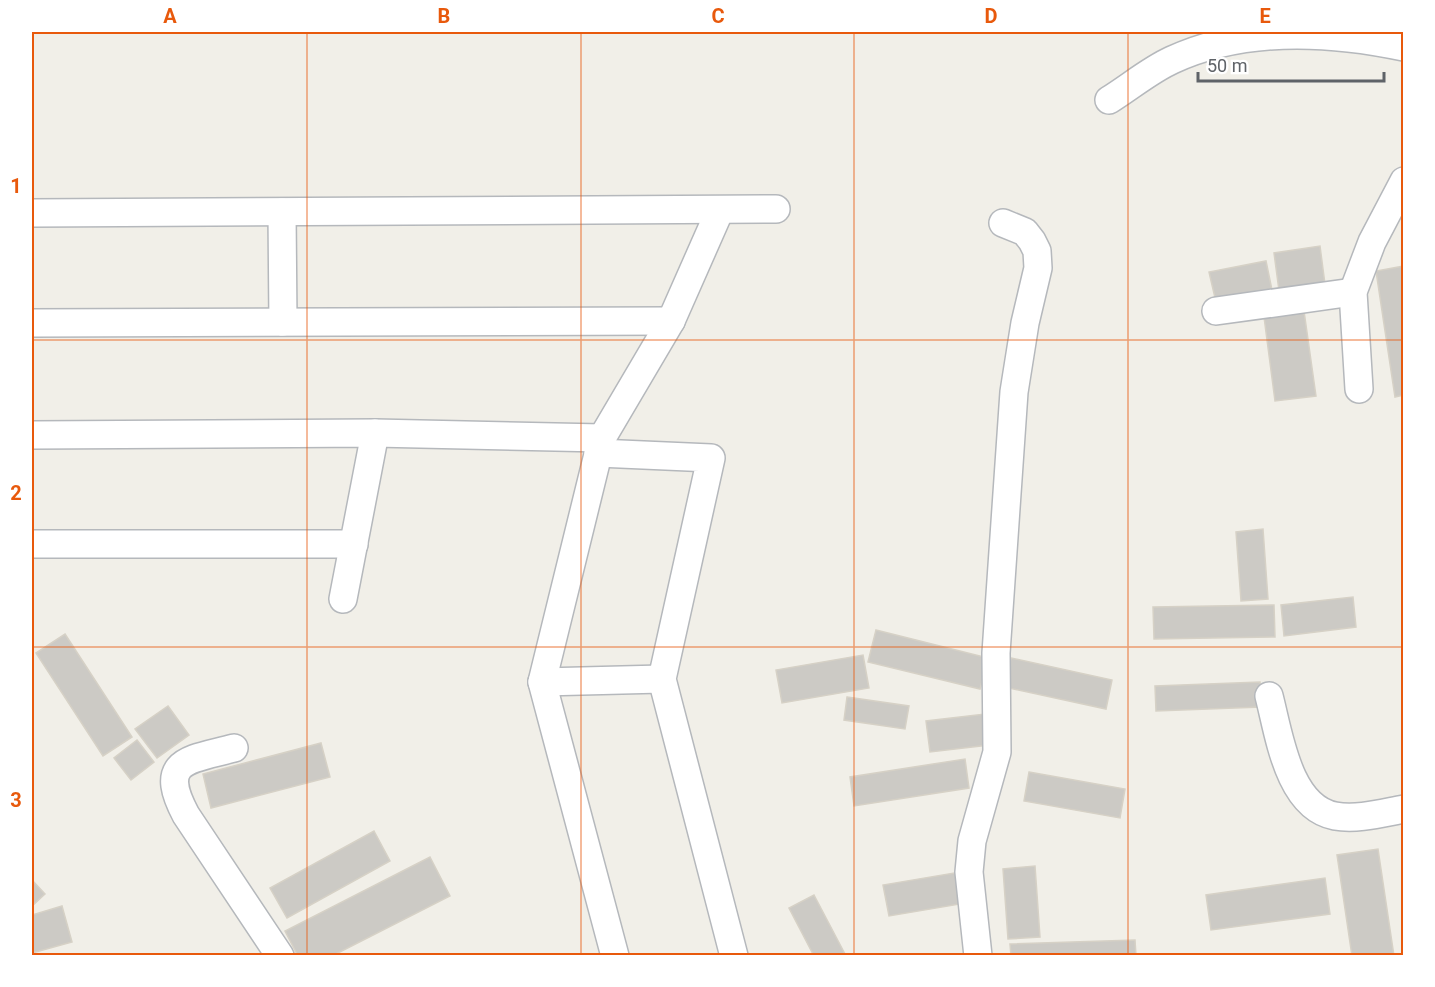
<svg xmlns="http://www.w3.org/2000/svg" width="1435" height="987" font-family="Roboto,sans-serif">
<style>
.building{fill:#cccac5;stroke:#d6d1c6;stroke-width:1.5}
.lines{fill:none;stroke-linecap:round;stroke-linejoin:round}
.minor-casing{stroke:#b5b8bc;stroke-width:30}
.minor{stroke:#fff;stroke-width:27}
.grid{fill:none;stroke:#e8590c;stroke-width:1.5;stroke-opacity:0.55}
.neatline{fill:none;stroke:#e8590c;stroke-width:2}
.grid-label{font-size:20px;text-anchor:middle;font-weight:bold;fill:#e8590c}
</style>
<rect width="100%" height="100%" fill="#f1efe8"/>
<!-- building -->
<g class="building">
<path d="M1320 246 1326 292 1280 298 1274 253Z"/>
<path d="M1266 261 1272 290 1216 302 1209 272Z"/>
<path d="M1404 266V395L1395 397 1376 271Z"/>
<path d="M1304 311 1316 396 1275 401 1264 317Z"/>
<path d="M1263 529 1268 599 1241 601 1236 532Z"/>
<path d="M1353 597 1356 627 1284 636 1281 605Z"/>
<path d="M1274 605 1275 637 1154 639 1153 607Z"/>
<path d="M876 630 988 658 980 689 868 662Z"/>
<path d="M65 634 132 737 103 756 36 653Z"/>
<path d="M863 655 869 688 782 703 776 670Z"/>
<path d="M1011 658 1112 680 1106 709 1004 687Z"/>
<path d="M1260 682 1261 707 1156 711 1155 686Z"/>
<path d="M847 697 909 706 905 729 844 720Z"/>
<path d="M168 706 189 735 157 758 135 729Z"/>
<path d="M985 714 989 745 930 752 926 721Z"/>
<path d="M137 740 154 762 131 780 114 758Z"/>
<path d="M321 743 330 777 211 808 203 774Z"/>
<path d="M965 759 969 788 854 806 850 777Z"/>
<path d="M1029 772 1125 789 1120 818 1024 801Z"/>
<path d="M374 831 390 861 287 918 270 888Z"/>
<path d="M1378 849 1394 956H1352L1337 855Z"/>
<path d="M430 857 450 896 332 956H298L285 931Z"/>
<path d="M1035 866 1040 937 1008 939 1003 869Z"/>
<path d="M960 872 966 903 889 916 883 885Z"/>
<path d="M1325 878 1330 914 1211 930 1206 895Z"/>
<path d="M32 880 45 894 32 906Z"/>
<path d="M814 895 846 956H814L789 908Z"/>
<path d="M62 906 72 942 32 953V915Z"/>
<path d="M1135 940 1136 956H1011L1010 944Z"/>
</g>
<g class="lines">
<!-- minor casing -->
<g class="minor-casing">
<g id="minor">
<path d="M1109 100C1130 87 1150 70 1172 60 1243 27 1328 31 1404 47"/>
<path d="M282 212 283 322"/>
<path d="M32 213 776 209"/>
<path d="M1216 311 1353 292"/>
<path d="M32 323 671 321"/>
<path d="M1359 389 1353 292 1372 242 1404 181"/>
<path d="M32 435 375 433 602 438"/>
<path d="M598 453 711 458 662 679 734 956"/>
<path d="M32 544H354"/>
<path d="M343 599 375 433"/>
<path d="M542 682 662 679"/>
<path d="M1269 696C1279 734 1288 807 1335 816 1357 820 1382 813 1404 809"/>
<path d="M234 748C190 760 156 759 186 815L280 956"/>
<path d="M615 956 542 682 602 438 671 321 720 210"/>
<path d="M978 956 969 872 972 841 997 752 996 653 1014 392 1025 323 1038 268 1037 251 1032 241 1025 232 1003 223"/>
</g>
</g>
<!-- minor -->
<use href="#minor" class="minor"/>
</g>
<!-- grid -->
<path class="grid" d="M307 32V956M581 32V956M854 32V956M1128 32V956M32 340H1404M32 647H1404"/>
<!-- border -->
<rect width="1435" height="987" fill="none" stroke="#ffffff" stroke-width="66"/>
<!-- scale -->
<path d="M1198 72v9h186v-9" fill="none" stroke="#5f6368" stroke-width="3"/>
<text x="1207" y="72" font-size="18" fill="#5f6368" stroke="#ffffff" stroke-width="4.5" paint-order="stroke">50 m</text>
<rect x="33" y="33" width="1369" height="921" class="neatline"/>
<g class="grid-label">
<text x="170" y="23">A</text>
<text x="444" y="23">B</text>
<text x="718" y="23">C</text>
<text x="991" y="23">D</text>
<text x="1265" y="23">E</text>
<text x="16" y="193">1</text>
<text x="16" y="500">2</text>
<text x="16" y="807">3</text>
</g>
</svg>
